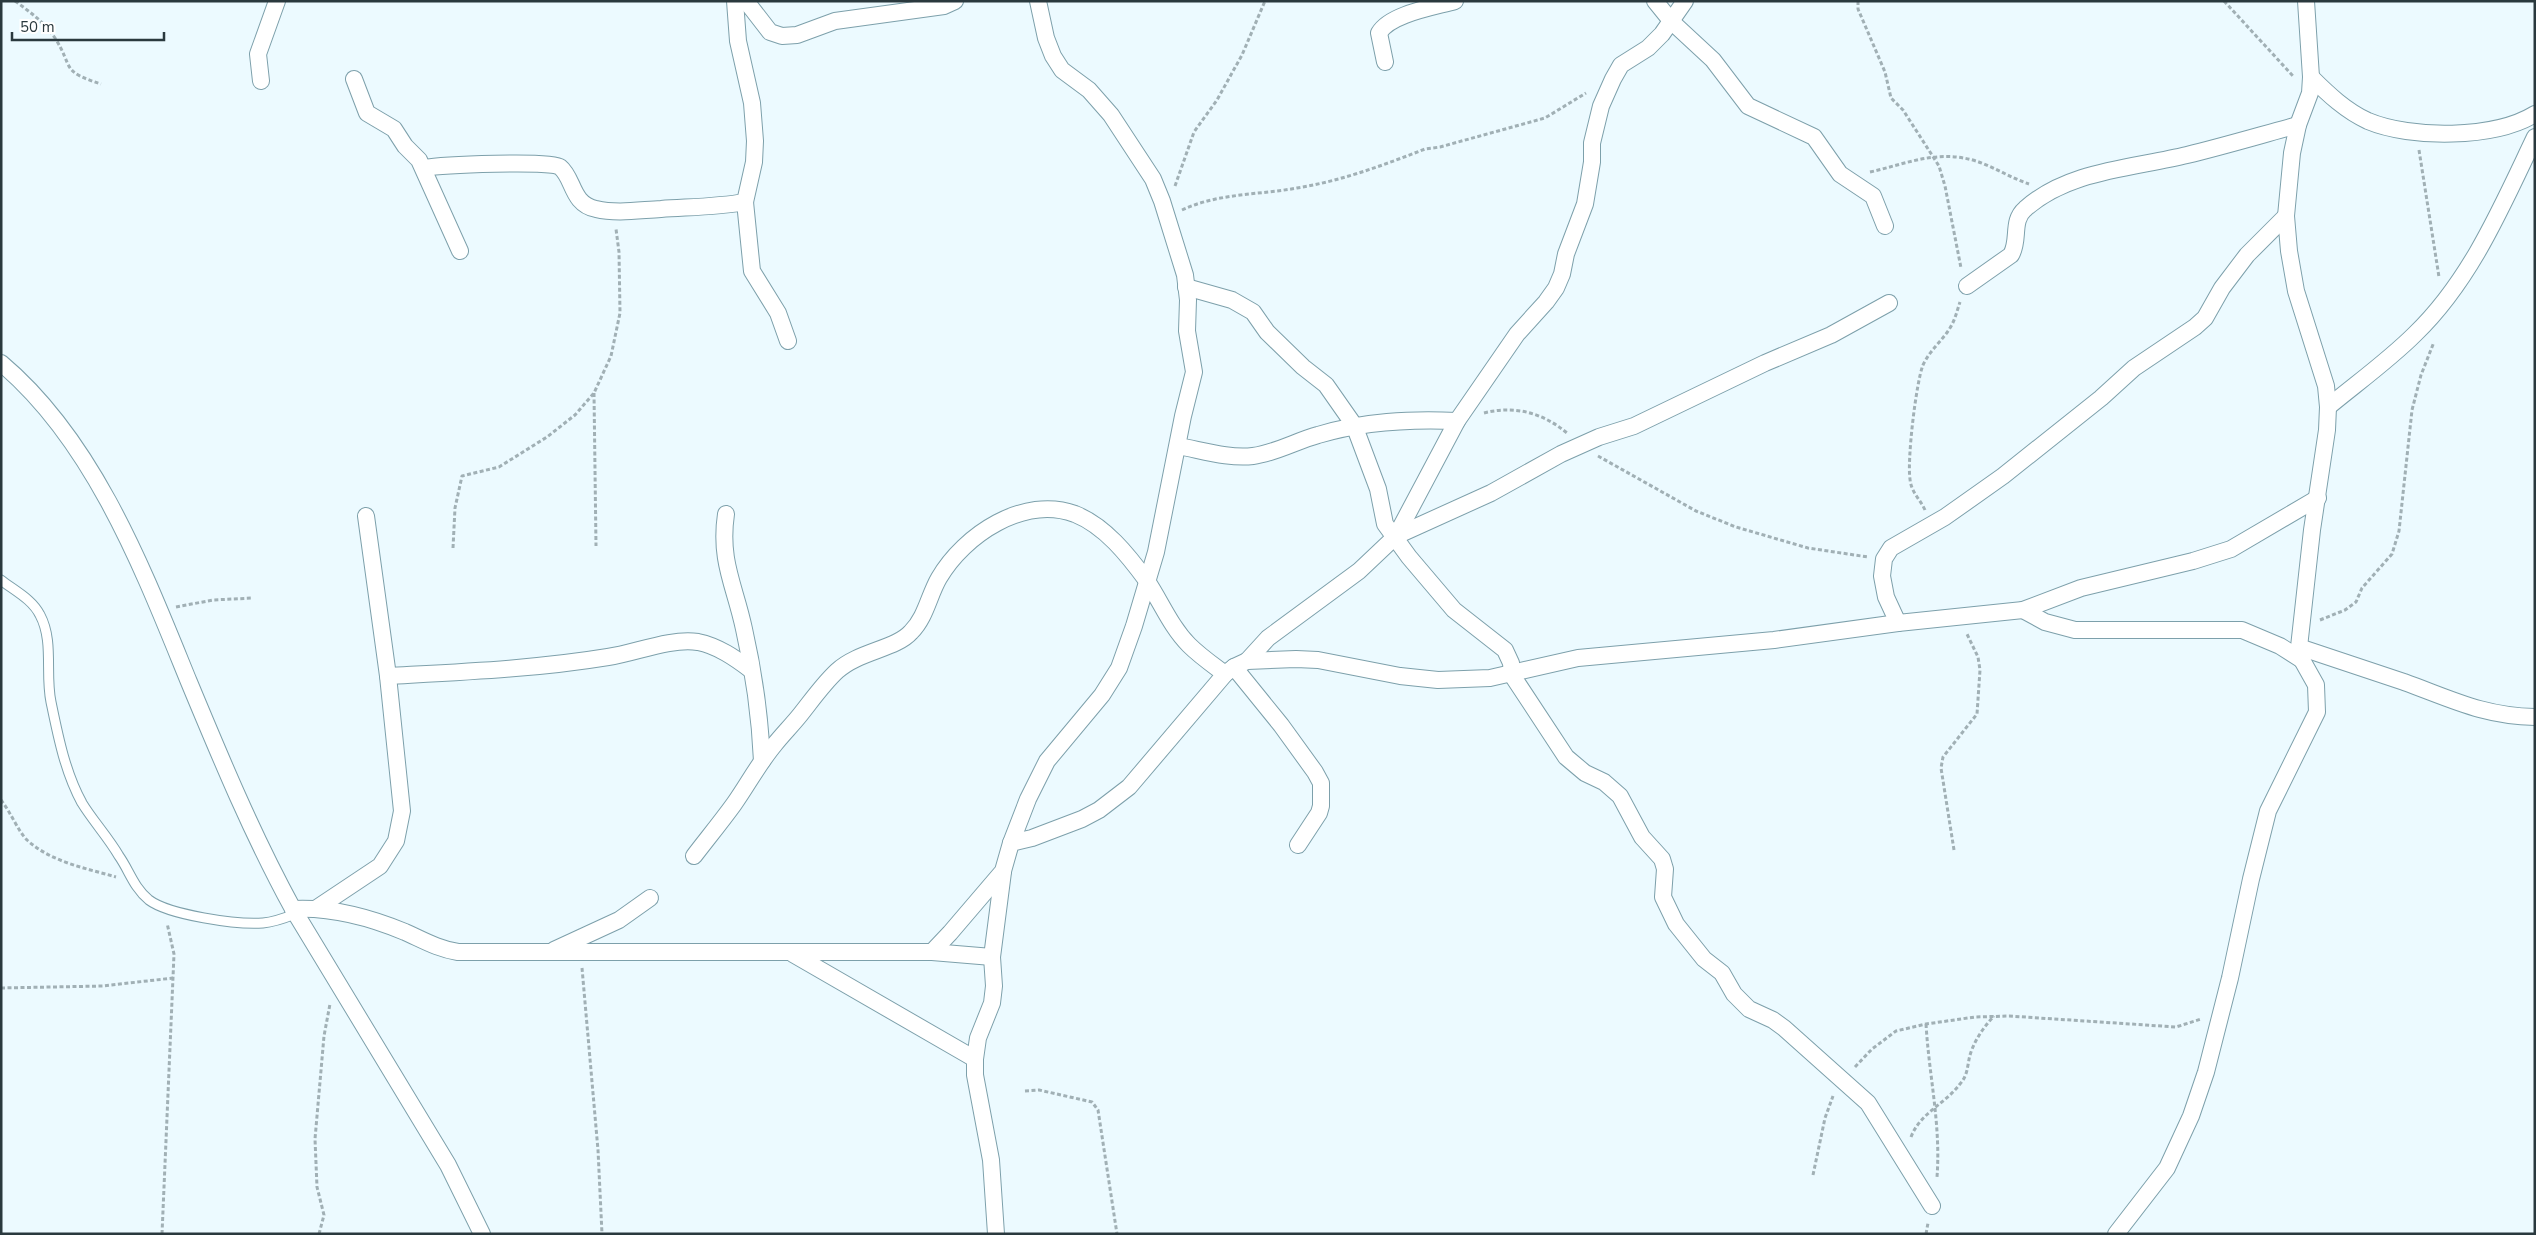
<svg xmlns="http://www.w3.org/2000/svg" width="2536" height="1235" font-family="'Nunito Sans',sans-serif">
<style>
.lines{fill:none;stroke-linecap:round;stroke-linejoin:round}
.lane-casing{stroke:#7da0ab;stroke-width:11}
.street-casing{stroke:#7da0ab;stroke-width:18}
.path{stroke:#a1b0b5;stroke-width:3;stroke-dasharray:4 2.5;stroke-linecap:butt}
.lane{stroke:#fff;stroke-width:9}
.street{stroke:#fff;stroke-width:16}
</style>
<rect width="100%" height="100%" fill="#ecfaff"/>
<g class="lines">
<!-- lane casing -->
<g class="lane-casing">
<path id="lane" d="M1 580C15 591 32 599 40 615 54 641 45 674 51 702 58 736 65 772 82 803 93 821 108 837 119 856 129 870 134 888 149 900 169 915 237 925 263 923 274 922 285 918 295 914"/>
</g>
<!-- street casing -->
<g class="street-casing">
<g id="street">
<path d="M746 1 770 32 782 36 797 35 835 21 944 6 955 1"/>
<path d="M1655 1 1672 22 1713 60 1748 106 1814 137 1840 174 1873 196 1885 226"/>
<path d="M1385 62 1379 33C1390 14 1434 7 1455 1"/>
<path d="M2311 77C2328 94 2346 111 2368 121 2411 139 2494 139 2535 114"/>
<path d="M354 79 367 113 394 129 405 146 419 160 460 251"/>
<path d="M261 81 258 54 277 1"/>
<path d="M424 168C441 165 551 160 560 167 574 178 571 204 596 209 617 214 640 210 661 209 689 207 717 207 745 202L754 162 755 141 752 103 738 41 735 1"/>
<path d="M745 202 752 271 778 313 788 341"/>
<path d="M1967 286 2011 255C2020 240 2011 221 2025 209 2068 170 2134 168 2187 155 2224 146 2261 135 2298 125"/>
<path d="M1186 287 1232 300 1253 312 1267 332 1303 367 1326 385 1354 425 1378 489 1385 524 1409 557 1454 610 1505 650 1511 663 1512 675 1566 757 1585 773 1604 782 1620 796 1642 837 1662 859 1665 869 1663 897 1676 924 1704 959 1722 973 1734 994 1749 1009 1773 1020 1784 1028 1868 1103 1932 1206"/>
<path d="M1 363C95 442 144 572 189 682 221 759 253 836 293 909L448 1165 482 1234"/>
<path d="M2328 407C2357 383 2389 360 2415 334 2471 280 2502 206 2535 137"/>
<path d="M1178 446C1201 450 1229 459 1253 456 1276 453 1296 441 1318 435 1364 421 1410 419 1457 421"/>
<path d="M726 514C719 561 735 586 744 629 754 673 760 717 762 761"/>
<path d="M1396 536 1491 493 1561 454 1599 437 1634 426 1765 363 1831 335 1889 303"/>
<path d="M2023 610 2045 622 2075 630H2242L2280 646 2302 660"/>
<path d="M1898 623 1886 597 1882 576 1884 559 1891 548 1945 517 2003 476 2101 398 2134 368 2195 327 2205 318 2222 288 2247 255 2286 216"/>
<path d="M2299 647C2334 659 2369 670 2404 682 2451 699 2483 716 2535 717"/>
<path d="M1247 661 1268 638 1359 571 1396 536 1457 421 1517 334 1546 302 1556 288 1562 274 1566 254 1585 204 1592 162V143L1601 106 1613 79 1621 65 1648 48 1662 34 1685 1"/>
<path d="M1234 667 1281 725 1315 772 1321 783V806L1319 813 1298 845"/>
<path d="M388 676C461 672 535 669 608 657 636 653 669 638 698 642 718 646 735 658 751 670"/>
<path d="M1011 843 1028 799 1047 761 1102 695 1119 668 1134 626 1156 552 1183 416 1194 372 1187 331 1188 300 1185 275 1162 201 1153 179 1111 115 1089 90 1062 70 1053 56 1046 38 1038 1"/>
<path d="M694 856C707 839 721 822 734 804 748 784 759 763 775 744 783 734 792 725 800 715 812 700 823 684 837 671 859 651 896 649 911 632 926 617 929 595 939 578 964 535 1024 495 1075 514 1105 526 1128 555 1147 581 1161 602 1171 627 1189 645 1200 656 1213 665 1225 674"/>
<path d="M317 908 380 866 396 841 402 811 388 676 366 516"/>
<path d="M293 909C331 907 369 917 405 932 423 940 438 949 458 952H932L950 933 1003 871 1011 843 1032 838 1082 819 1099 810 1129 787 1225 674 1234 667 1247 661 1296 659 1318 660 1400 676 1438 680 1490 678 1578 658 1774 640 1898 623 2023 610 2081 588 2193 561 2231 549 2318 498"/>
<path d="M554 950 619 920 650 898"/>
<path d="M932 952 992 957"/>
<path d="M793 954 975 1059"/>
<path d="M996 1234 991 1160 975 1075V1059L978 1038 992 1003 994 986 992 957 1003 872"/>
<path d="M2116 1234 2167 1168 2191 1116 2206 1072 2230 978 2251 879 2268 811 2317 712 2316 685 2302 660 2299 647 2312 530 2327 430 2328 407 2326 386 2296 291 2289 251 2286 216 2292 153 2298 125 2310 93 2311 77 2306 1"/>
</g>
</g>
<!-- path -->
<g class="path">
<path d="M15 1C30 12 44 22 55 38 74 68 60 71 101 84"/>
<path d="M1858 1V9L1885 72 1891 98 1903 110 1939 166 1945 186 1961 268"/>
<path d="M2224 1 2293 76"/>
<path d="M2419 150 2439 277"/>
<path d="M1870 172C1906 164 1937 149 1976 161 1994 167 2011 178 2029 184"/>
<path d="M1175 186 1194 132 1217 100 1242 55 1265 1"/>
<path d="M1182 210C1218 193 1259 195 1297 188 1341 181 1384 165 1425 149L1440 147 1545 118 1586 93"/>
<path d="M594 393 596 546"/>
<path d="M1484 413C1515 405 1543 413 1567 433"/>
<path d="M1598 456 1696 511 1736 527 1808 548 1868 557"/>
<path d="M1925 510C1920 499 1911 492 1910 479 1907 460 1916 383 1923 365 1930 350 1942 341 1950 328 1955 320 1957 311 1960 302"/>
<path d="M453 548 455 508 462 476 499 467 547 437 575 415 594 393 611 356 620 313 619 252 616 229"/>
<path d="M176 607 213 600 253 598"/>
<path d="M2320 620 2345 610 2356 602 2362 588 2392 554 2399 531 2412 410 2421 375 2434 342"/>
<path d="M1 800C10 811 18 831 27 840 51 862 85 868 116 877"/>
<path d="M1954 850 1941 768 1943 757 1977 714 1980 670 1978 657 1966 632"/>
<path d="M582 968 598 1150 602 1234"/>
<path d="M1 988 103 986 173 978"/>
<path d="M1926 1024C1929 1076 1941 1125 1937 1177"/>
<path d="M1855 1067 1872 1049 1896 1031 1926 1024 1975 1017 2009 1016 2176 1027 2201 1019"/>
<path d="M1025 1091 1039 1090 1092 1102 1098 1110 1117 1234"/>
<path d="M1911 1137C1920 1113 1945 1104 1960 1084 1969 1074 1967 1063 1971 1052 1976 1038 1984 1027 1994 1016"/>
<path d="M1813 1175 1825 1118 1833 1096"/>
<path d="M162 1234 174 954 167 923"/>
<path d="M319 1234 324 1215 317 1187 315 1139 324 1036 330 1004"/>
<path d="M1926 1234 1928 1223"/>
</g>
<!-- lane -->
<use href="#lane" class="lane"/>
<!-- street -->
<use href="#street" class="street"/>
</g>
<!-- border -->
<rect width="2536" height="1235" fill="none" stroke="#2a393e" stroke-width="5"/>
<!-- scale -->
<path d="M12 32v8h152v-8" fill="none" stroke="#2a393e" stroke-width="2.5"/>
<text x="20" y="32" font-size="15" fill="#2a393e" stroke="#ffffff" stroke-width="4" paint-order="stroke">50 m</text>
</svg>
